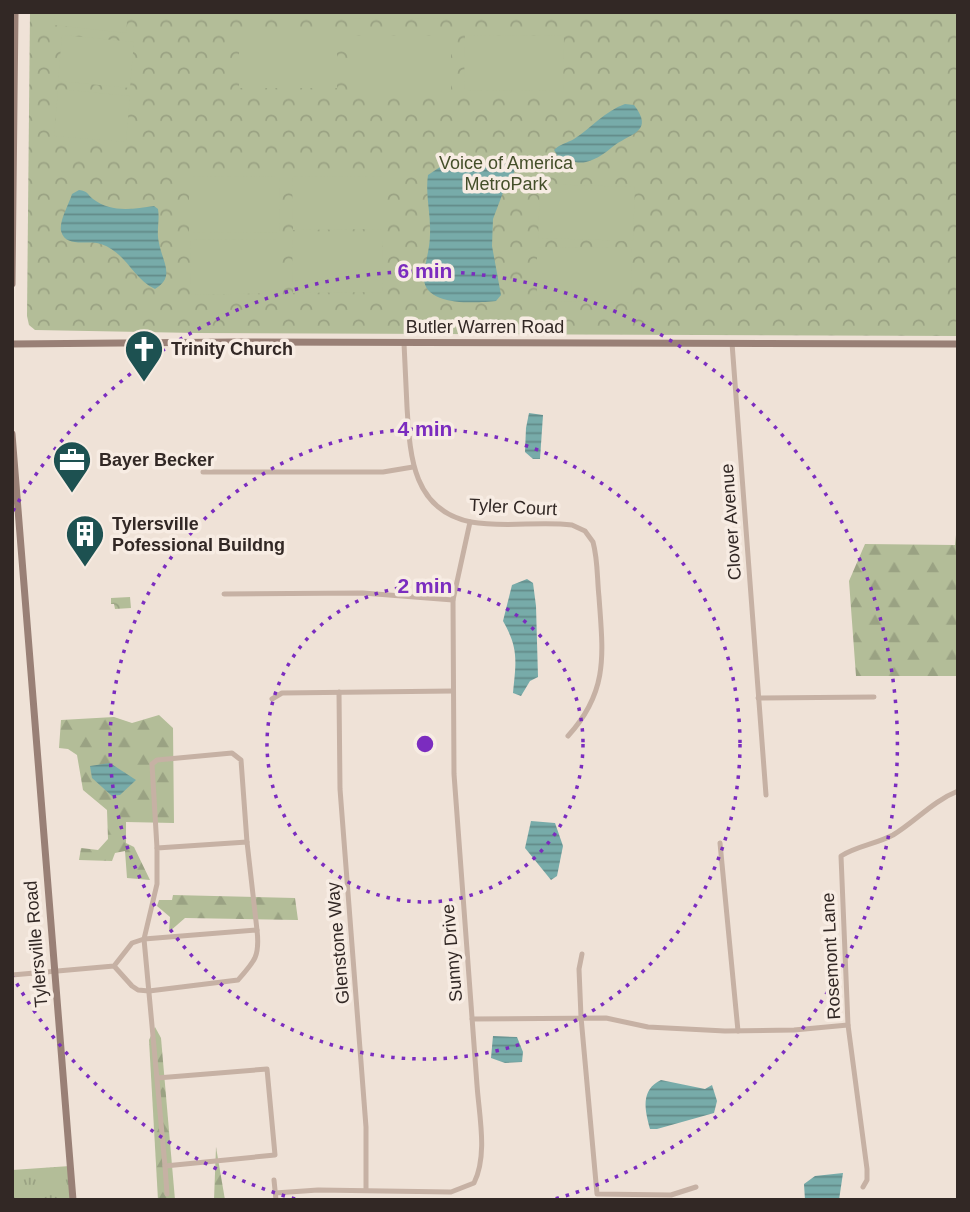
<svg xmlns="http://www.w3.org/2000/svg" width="970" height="1212" font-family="Helvetica,sans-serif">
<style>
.grass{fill:url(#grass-tufts)}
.forest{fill:url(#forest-firs)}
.park{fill:url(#park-crowns)}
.pitch{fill:#b3bd98}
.water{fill:url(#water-rules)}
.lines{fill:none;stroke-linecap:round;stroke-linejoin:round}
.street{stroke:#c6b1a4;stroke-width:5}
.secondary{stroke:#998076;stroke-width:7}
.ring{fill:none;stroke:#7b2cbf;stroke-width:3.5;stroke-dasharray:3.5 7}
.labels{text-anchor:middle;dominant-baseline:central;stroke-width:7;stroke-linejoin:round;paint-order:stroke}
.park-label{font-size:18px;fill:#444f2a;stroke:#f7ece3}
.street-label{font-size:18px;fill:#322825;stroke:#f7ece3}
.poi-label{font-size:18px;font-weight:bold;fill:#322825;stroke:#f7ece3;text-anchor:start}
.centre{fill:#7b2cbf;stroke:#f7ece3;stroke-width:3.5}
.ring-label{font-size:21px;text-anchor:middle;font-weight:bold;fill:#7b2cbf;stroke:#f7ece3;stroke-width:7;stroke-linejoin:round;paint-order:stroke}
</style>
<defs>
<pattern id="grass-tufts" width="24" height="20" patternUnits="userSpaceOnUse" patternTransform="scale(1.75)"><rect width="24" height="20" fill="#b3bd98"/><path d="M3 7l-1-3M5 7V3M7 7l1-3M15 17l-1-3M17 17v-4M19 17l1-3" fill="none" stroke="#9aa283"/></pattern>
<pattern id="forest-firs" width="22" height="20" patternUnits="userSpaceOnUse" patternTransform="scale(1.75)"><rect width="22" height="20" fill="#b3bd98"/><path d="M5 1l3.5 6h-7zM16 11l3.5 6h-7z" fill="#9aa283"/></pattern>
<pattern id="park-crowns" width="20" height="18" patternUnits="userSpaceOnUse" patternTransform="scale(1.75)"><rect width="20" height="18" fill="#b3bd98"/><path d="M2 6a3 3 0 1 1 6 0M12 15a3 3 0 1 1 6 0" fill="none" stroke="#9aa283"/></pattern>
<pattern id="water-rules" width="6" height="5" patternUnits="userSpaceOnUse" patternTransform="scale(1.75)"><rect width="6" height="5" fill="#77aba9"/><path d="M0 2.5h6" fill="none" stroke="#628b89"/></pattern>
</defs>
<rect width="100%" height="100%" fill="#efe2d7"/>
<!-- grass -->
<path class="grass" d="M70 1166 73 1200H12V1170Z"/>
<!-- forest -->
<g class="forest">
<path d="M958 515V676H856L849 581 865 544 955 545Z"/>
<path d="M159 715 173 728 174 823 126 822V843L134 847 150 880 127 878 125 851 115 853 112 861 79 860 81 848 98 850 108 839 107 810 83 790 77 755 68 749 59 748 61 720 114 717 132 723Z"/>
<path d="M173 895 295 898 298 920 185 918 169 932 170 917 157 906 159 900H172Z"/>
<path d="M155 1027 161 1038 175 1200H158L149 1040Z"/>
<path d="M216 1147 225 1200H214Z"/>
</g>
<!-- park -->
<g class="park">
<path d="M30 12H958V336L196 333 35 330 29 325 27 316Z"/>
<path d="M130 597 131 608 115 609 114 604H111V598Z"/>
</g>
<!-- pitch -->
<g class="pitch">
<path d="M55 12H128L126 33 54 25Z"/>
<rect x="240" y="12" width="98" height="6"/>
<path d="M352 12H451V19L352 18Z"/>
<rect x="466" y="12" width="98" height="7"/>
<path d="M62 35 134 42 130 88 58 81Z"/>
<rect x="239" y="35" width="98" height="53"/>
<path d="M465 35 564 36 563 91 464 90Z"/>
<rect x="351" y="36" width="100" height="54"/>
<path d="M58 89 130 96 126 142 54 136Z"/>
<path d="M279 176 280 232 189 233V177Z"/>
<path d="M383 176V229L293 230 292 177Z"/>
<path d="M540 184 635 187 633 241 538 238Z"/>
<path d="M280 239V293L191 295 190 240Z"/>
<path d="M292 239H382L383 292 293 293Z"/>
<path d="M537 247 632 248 631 303 537 301Z"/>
</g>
<!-- water -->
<g class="water">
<path d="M625 104 634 105C654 131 632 133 615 145 606 152 598 159 586 162 577 164 567 160 559 158L554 150C560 144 567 143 574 139 591 128 605 111 625 104Z"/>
<path d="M511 163 515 169 513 176 507 182 493 219 492 246 501 295 496 301C476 303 422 307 424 276 425 262 430 249 430 234 431 214 425 195 428 175L440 167 474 168Z"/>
<path d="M79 190C88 191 87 194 93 199 111 213 133 209 154 206L158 209C160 221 156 231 159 243 162 261 176 277 155 289 132 278 127 253 101 244 88 239 66 249 61 231 59 221 69 204 72 194Z"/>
<path d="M529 413 543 415 540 459H533L525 452 526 428Z"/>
<path d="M527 579 533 583 536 606 538 677 530 681 521 696 513 693C516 662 519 649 503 621L512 585Z"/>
<path d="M110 763 136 780 120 795 112 796 92 778 90 766Z"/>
<path d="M531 821 555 823 563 846 557 876 551 880 525 848Z"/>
<path d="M493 1036 517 1037 523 1052 522 1062 505 1063 491 1058Z"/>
<path d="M661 1080 705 1089 712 1085 717 1101 714 1113 657 1129H650C645 1110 640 1090 661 1080Z"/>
<path d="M843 1173 839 1200H805L804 1184 815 1176Z"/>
</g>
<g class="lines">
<!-- street -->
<g class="street">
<path d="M404 343C405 364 406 385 407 407 410 455 412 510 471 522 504 528 539 521 572 525L585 531 593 542C598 560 597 579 599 597 603 654 609 691 568 736"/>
<path d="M732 343 766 795"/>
<path d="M203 472H383L413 467"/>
<path d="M224 594 363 593 453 600"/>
<path d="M339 692 340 789 366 1127V1190"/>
<path d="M758 698 874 697"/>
<path d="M272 699 282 693 453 691"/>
<path d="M720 843 738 1031"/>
<path d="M157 848 152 764 157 760 232 753 241 760 247 842"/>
<path d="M582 954 579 969 581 1017 597 1194 671 1195 696 1187"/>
<path d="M12 975 114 966 132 943 144 939 257 930C260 956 255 961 238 980L149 991 138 990 132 986 114 966"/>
<path d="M472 1019 606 1018 648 1027 725 1031 794 1030 848 1025"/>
<path d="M157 1078 267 1069 275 1155 165 1166 144 939 157 884V848L247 842 257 930"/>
<path d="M165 1166 167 1194"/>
<path d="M274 1180 276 1200"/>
<path d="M863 1187 867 1180V1169L848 1025 841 856C857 846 876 844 893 835 916 821 933 801 958 791"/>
<path d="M275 1193 318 1190 451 1192 474 1183C488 1155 479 1115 477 1085L454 774 453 600 470 522"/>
</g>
<!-- secondary -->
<g class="secondary">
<path d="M12 284 15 12"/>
<path d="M12 344 232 342 958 344"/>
<path d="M12 434 73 1200"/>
</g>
</g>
<!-- distance rings -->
<g class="ring">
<circle cx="425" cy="744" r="158"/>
<circle cx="425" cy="744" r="315"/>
<path d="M295 1199A473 473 0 0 1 13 977M13 511A473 473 0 1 1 555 1199"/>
</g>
<!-- icons -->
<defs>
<g id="church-pin" transform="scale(2.0125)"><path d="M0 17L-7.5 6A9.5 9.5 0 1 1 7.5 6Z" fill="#1d5151" stroke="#f7ece3"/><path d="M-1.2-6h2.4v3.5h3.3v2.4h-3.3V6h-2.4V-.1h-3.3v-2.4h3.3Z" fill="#fff"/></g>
<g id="office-pin" transform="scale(2.0125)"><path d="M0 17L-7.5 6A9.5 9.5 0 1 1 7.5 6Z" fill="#1d5151" stroke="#f7ece3"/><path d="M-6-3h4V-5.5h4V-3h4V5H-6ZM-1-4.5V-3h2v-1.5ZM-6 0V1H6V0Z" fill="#fff"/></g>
<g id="building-pin" transform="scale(2.0125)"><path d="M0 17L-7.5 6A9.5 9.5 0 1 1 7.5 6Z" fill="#1d5151" stroke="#f7ece3"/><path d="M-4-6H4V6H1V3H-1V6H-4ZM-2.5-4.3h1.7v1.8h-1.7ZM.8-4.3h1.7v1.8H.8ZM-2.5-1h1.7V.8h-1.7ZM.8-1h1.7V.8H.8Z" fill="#fff"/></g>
</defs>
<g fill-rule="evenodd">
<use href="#church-pin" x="144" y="349"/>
<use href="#office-pin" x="72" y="460"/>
<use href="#building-pin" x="85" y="534"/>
</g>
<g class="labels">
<!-- park labels -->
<g class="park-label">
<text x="506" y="163">Voice of America<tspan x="506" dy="21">MetroPark</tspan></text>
</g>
<!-- street labels -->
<g class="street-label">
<text x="485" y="327">Butler Warren Road</text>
<text transform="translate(513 507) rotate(3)">Tyler Court</text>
<text transform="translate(731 522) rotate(-94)">Clover Avenue</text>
<text transform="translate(338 943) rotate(-95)">Glenstone Way</text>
<text transform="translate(36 944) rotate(-95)">Tylersville Road</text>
<text transform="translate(452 953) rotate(-95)">Sunny Drive</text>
<text transform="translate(831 956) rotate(-93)">Rosemont Lane</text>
</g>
<!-- poi labels -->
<g class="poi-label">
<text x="171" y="349">Trinity Church</text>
<text x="99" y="460">Bayer Becker</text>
<text x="112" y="524">Tylersville<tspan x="112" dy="21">Pofessional Buildng</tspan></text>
</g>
</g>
<circle cx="425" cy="744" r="10" class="centre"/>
<g class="ring-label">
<text x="425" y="278">6 min</text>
<text x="425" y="436">4 min</text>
<text x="425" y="593">2 min</text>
</g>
<!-- border -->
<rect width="970" height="1212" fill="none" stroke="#322825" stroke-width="28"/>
</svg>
